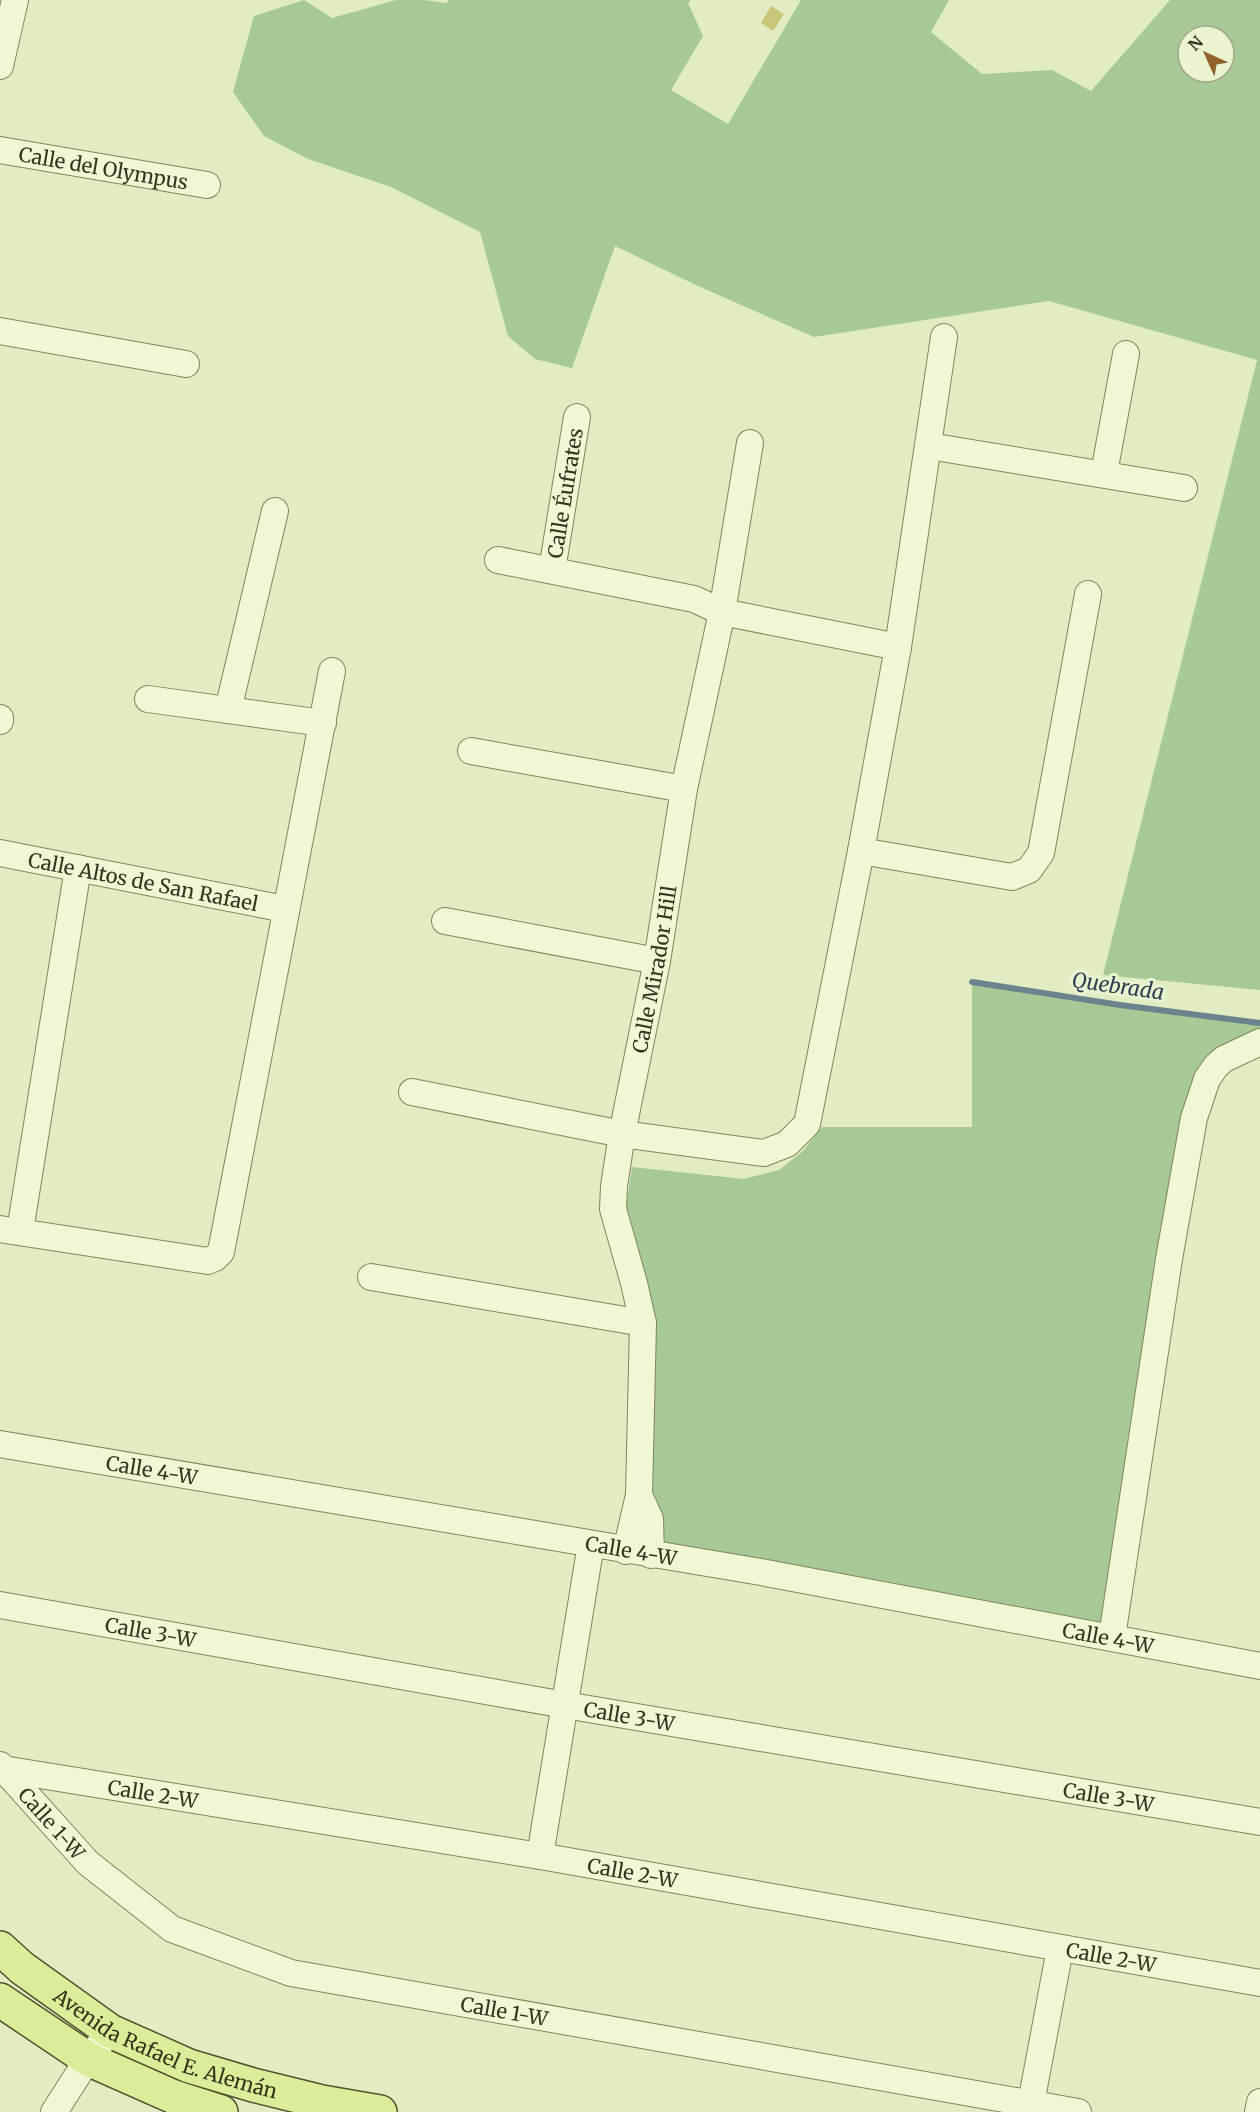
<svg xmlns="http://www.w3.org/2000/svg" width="1260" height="2112" font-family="Merriweather,serif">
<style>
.green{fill:#a7c996;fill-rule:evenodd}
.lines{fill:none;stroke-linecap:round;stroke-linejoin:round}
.stream{stroke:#6c828c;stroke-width:6}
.building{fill:#c9c679}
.minor-casing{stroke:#81855a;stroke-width:28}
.major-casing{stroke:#52532e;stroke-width:36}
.minor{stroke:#eff7d4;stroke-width:26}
.major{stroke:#daee9a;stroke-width:33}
.labels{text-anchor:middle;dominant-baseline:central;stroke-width:6;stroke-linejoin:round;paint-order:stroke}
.street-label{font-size:20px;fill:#34351d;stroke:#ebf4d1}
.water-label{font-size:21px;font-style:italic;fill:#2d4154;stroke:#ebf4d1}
</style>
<rect width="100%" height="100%" fill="#e1ecc2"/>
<!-- green -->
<g class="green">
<path d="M304 0 332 18 396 0H424L446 3 449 0H691L688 3 703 36 671 90 728 124 801 0H949L931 32 982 74 1052 70 1091 91 1170 0H1260V990L1103 975 1257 360 1049 301 814 337 698 286 615 246 572 368 535 359 508 336 480 232 391 187 308 159 264 136 233 92 254 16ZM1188 36H1224V72H1188Z"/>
<path d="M972 982 1260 1023V1043L1216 1066 1112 1637 658 1556 622 1232 632 1167 744 1179 779 1170 802 1152 822 1127H972Z"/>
</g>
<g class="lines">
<!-- stream -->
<path class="stream" d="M972 982 1120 1005 1260 1023"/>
</g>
<!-- building -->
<path class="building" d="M771 6 784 14 773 31 761 23Z"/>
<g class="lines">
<!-- minor casing -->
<g class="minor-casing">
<g id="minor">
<path d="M0 66 15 0"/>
<path id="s1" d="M0 150 207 185"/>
<path d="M0 331 186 364"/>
<path d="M929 446 1184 488"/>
<path d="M1104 473 1126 354"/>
<path d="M498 560 694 599 722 612 898 647"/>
<path id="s2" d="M552 570 577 417"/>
<path d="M148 699 323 723"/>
<path d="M228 710 275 511"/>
<path d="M0 718V721"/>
<path d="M471 751 684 789"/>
<path d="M861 851 1012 877 1029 870 1041 853 1088 594"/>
<path id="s3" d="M0 853 285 909"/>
<path d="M445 921 657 961"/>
<path d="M412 1092 622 1134 764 1153 787 1144 807 1124 861 851 898 647 944 337"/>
<path d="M0 1229 208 1261 215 1258 221 1252 332 671"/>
<path d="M20 1231 78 868"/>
<path d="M371 1277 643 1323"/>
<path id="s4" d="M0 1444 761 1572 1260 1666"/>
<path d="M639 1495 650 1519 651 1555"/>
<path id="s5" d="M626 1551 639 1495 643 1323 634 1283 613 1209 614 1186 622 1134 657 961 684 789 722 612 750 443"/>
<path id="s6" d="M0 1605 565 1705 1260 1822"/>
<path d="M1112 1637 1169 1259 1194 1118 1207 1079 1216 1066 1224 1059 1260 1042"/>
<path id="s7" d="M0 1765 88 1863 172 1929 291 1973 1078 2112"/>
<path id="s8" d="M3 1769 540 1856 1260 1983"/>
<path d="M540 1856 591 1544"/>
<path d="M1031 2103 1060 1949"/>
<path d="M54 2112 88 2059 110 2031"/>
<path d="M1258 2112 1260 2102"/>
</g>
</g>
<!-- major casing -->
<g class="major-casing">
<g id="major">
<path id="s9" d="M0 1948 22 1968 110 2031 189 2066 253 2085 322 2102 380 2112"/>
<path d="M0 2000 88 2059 174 2097 221 2112"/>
</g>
</g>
<!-- minor -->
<use href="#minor" class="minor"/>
<!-- major -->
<use href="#major" class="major"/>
</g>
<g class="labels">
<!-- street labels -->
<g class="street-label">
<text stroke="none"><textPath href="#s1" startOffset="105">Calle del Olympus</textPath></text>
<text stroke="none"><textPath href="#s2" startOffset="78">Calle Éufrates</textPath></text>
<text stroke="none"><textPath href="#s3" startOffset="146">Calle Altos de San Rafael</textPath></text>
<text stroke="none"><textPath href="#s5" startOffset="591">Calle Mirador Hill</textPath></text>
<text stroke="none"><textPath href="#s4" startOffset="154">Calle 4-W</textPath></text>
<text stroke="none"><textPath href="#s4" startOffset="640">Calle 4-W</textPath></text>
<text stroke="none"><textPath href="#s6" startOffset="153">Calle 3-W</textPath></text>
<text stroke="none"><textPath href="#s4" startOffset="1125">Calle 4-W</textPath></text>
<text stroke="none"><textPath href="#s6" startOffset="639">Calle 3-W</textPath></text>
<text stroke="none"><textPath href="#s8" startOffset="152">Calle 2-W</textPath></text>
<text stroke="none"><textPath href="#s6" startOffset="1125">Calle 3-W</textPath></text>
<text stroke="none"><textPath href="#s7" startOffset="78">Calle 1-W</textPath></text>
<text stroke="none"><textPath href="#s8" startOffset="638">Calle 2-W</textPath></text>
<text stroke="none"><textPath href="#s8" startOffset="1124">Calle 2-W</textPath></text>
<text stroke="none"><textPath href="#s7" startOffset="582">Calle 1-W</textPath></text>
<text stroke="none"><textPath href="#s9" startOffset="194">Avenida Rafael E. Alemán</textPath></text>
</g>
<!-- water labels -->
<g class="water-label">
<text transform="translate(1118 986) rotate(8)">Quebrada</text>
</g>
</g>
<!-- north arrow -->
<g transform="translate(1206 54) rotate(315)"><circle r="28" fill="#ebf4d1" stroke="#a2a889" stroke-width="1.5"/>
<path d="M0-4.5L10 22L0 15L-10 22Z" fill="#92632c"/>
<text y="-9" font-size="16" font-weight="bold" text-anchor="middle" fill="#34351d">N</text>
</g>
</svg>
